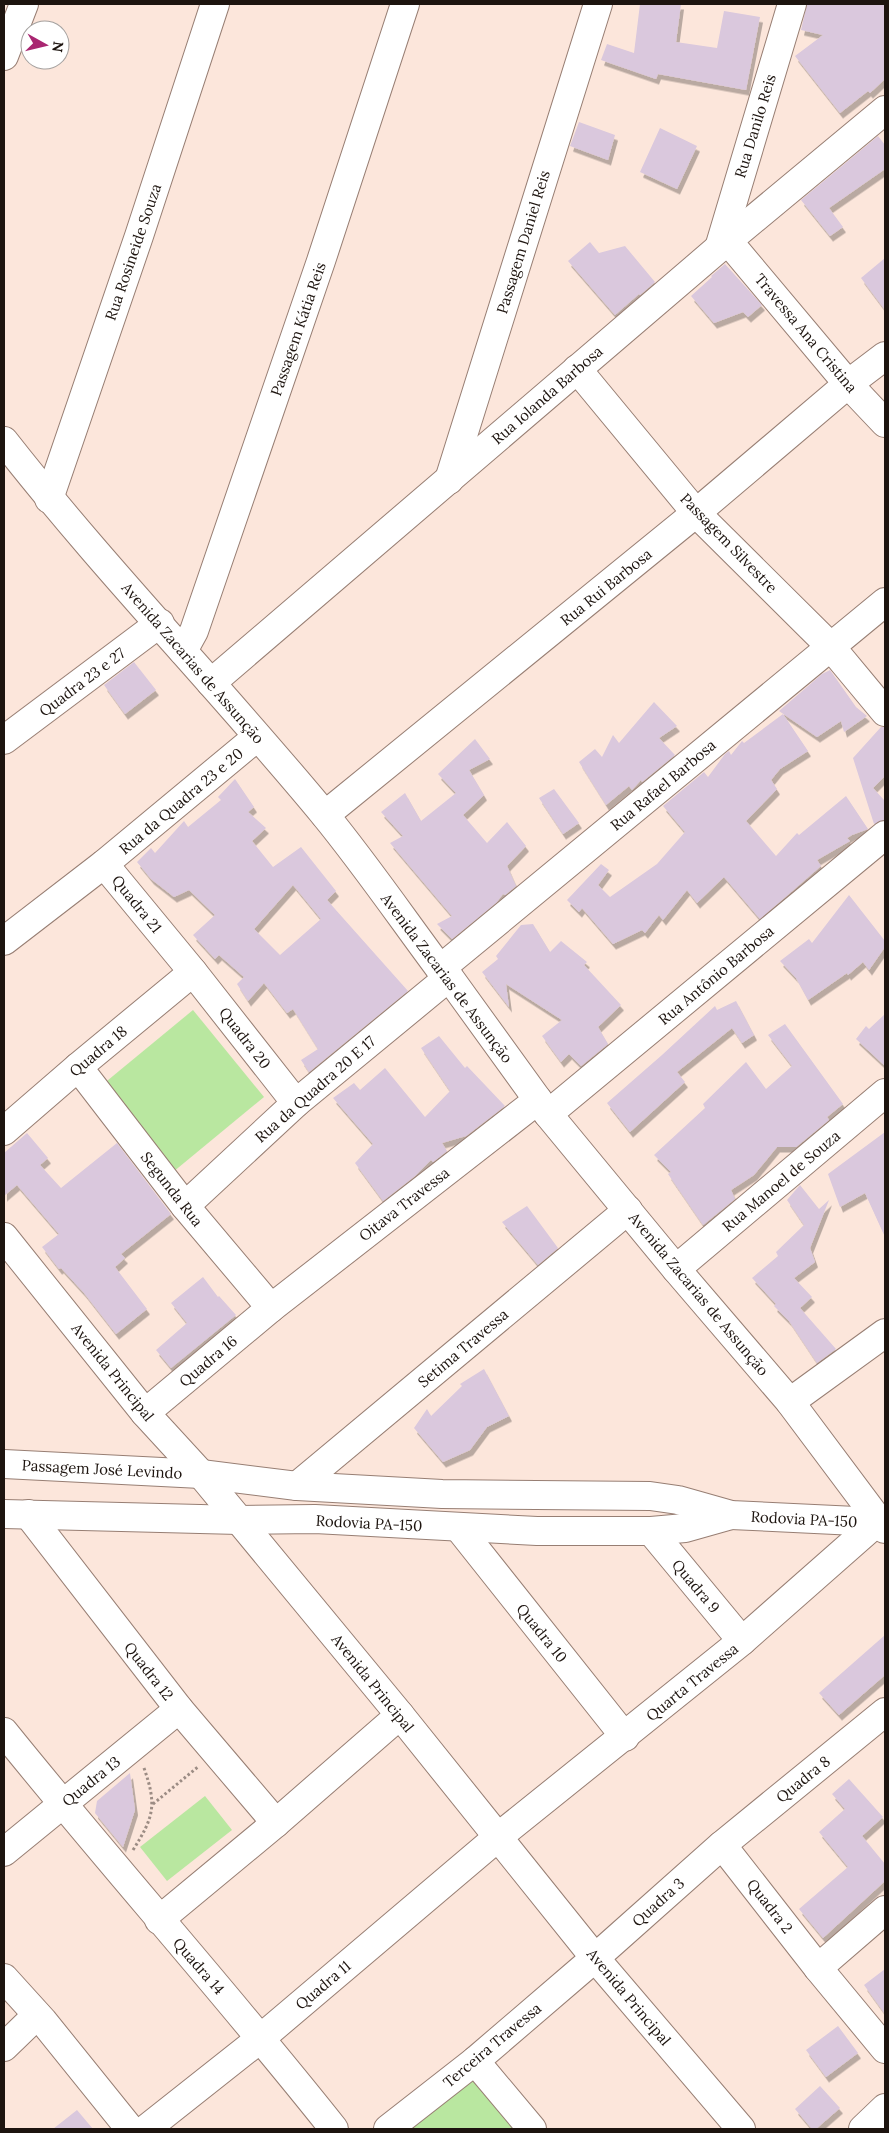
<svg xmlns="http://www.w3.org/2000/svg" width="889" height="2133" font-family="Lora,serif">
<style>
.green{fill:#b9e7a0}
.building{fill:#dac8dd;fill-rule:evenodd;filter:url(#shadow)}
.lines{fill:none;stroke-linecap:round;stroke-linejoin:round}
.minor-casing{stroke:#977e73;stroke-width:30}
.major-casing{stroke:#977e73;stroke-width:30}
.path{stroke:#9c8c84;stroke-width:3;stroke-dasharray:2.5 2.5;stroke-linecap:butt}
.minor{stroke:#fff;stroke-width:28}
.major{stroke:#fff;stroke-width:28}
.labels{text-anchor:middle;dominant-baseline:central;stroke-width:4;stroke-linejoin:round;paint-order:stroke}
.street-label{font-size:15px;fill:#1d140f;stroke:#fff}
</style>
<defs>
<filter id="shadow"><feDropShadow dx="3" dy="5.5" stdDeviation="0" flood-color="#0004"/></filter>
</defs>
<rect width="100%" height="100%" fill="#fce6db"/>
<!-- green -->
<g class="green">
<path d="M193 1010 264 1097 167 1177 96 1090Z"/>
<path d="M205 1796 232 1830 167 1881 140 1847Z"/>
<path d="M475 2071 519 2129H406Z"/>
</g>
<!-- building -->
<g class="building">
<path d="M640 4H681L676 42 717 48 724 11 760 17 746 90 658 74 656 79 601 60 607 44 634 53Z"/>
<path d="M807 4H885V79L870 93 868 91 840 113 795 56 823 35 801 30Z"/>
<path d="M579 122 615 135 608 160 570 146Z"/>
<path d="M660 128 697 146 677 189 640 172Z"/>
<path d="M878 136 885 145V169L829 208 843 227 830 236 801 200Z"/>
<path d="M590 242 599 253 625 246 655 282 640 295 639 294 615 315 568 261Z"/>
<path d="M885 258V310L861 278Z"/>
<path d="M725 264 762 305 748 317 743 312 714 323 691 296 712 277 711 276Z"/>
<path d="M134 662 156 690 125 714 104 685Z"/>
<path d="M830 670 856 707 867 716 844 732 841 721 817 737 779 711 822 674Z"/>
<path d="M654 702 677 726 659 738 675 755 642 782 641 780 632 790 629 786 606 805 579 762 595 749 602 757 613 735 619 743Z"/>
<path d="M783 714 808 751 780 769 771 780 777 789 746 821 776 856 797 833 799 835 846 796 868 829 852 835 847 838 850 841 817 860 821 866 760 919 724 877 697 903 687 890 663 920 659 915 645 933 642 930 613 944 582 908 579 912 567 900 601 864 609 870 598 885 610 897 657 864 685 832 663 806 704 772 708 777 725 754 729 751 731 755 742 741 744 743Z"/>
<path d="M881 727H885V776L873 788 885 801V820L874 824 853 758Z"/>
<path d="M475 739 490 759 469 770 484 795 463 815 487 843 507 822 526 846 507 866 516 886 505 895 503 894 496 903 452 939 437 924 452 916 390 843 403 836 381 812 405 793 421 821 456 793 438 774Z"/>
<path d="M235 779 254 807 248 812 266 828 252 841 273 867 301 847 336 891 327 900 408 991 309 1072 301 1060 318 1049 293 1009 287 1013 264 983 248 1001 237 984 244 977 219 955 215 959 193 935 215 915 189 890 174 897 151 879 137 862 151 848 155 853 184 821 188 827 221 800 218 797ZM293 885 321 919 280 955 254 929Z"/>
<path d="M554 789 579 823 563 834 539 798Z"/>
<path d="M849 895 885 941V947L869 970 863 962 848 975 847 973 808 1000 796 978 780 961 809 939 812 943Z"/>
<path d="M533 924 550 952 561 941 587 962 584 965 621 1005 598 1027 608 1044 581 1066 569 1054 561 1062 542 1036 562 1020 506 984 509 1007 482 972 498 959 496 956 521 925Z"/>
<path d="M736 1001 754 1035 742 1043 732 1028 677 1072 685 1082 630 1132 607 1103 662 1055 715 1006 717 1010Z"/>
<path d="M885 1014V1066L856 1039 866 1026 869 1029Z"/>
<path d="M785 1024 843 1104 827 1117 829 1120 796 1147H777L754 1175 731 1190 735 1199 703 1225 668 1174 671 1172 654 1155 705 1108 703 1104 746 1062 766 1089 792 1066 768 1035Z"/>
<path d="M439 1036 465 1068 467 1066 505 1106 466 1136 442 1143 447 1151 433 1162 431 1160 415 1176 383 1201 355 1163 373 1144 333 1098 354 1083 360 1090 385 1068 425 1117 450 1091 421 1048Z"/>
<path d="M885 1132V1237L865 1193 840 1207 828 1174Z"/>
<path d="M27 1133 48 1158 40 1165 61 1188 117 1143 171 1214 121 1254 125 1258 115 1267 147 1309 116 1334 84 1293 61 1268 59 1269 42 1247 59 1234 17 1185 4 1196V1153Z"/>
<path d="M800 1185 819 1209 829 1200 810 1248 815 1262 794 1278 812 1297 800 1308 836 1349 817 1363 789 1321 774 1306 776 1304 752 1278 778 1256 776 1252 804 1225 787 1200Z"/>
<path d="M527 1206 558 1248 538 1265 502 1222Z"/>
<path d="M203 1277 218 1297 219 1296 236 1315 171 1368 156 1350 187 1323 171 1303Z"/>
<path d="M484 1369 509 1416 487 1427 470 1450 443 1462 414 1428 427 1409 431 1416 462 1386 460 1384Z"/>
<path d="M885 1635V1675L839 1715 819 1693Z"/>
<path d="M130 1773 135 1810 123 1847 95 1813 97 1801Z"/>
<path d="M849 1779 883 1817 862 1836 885 1864V1881L823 1938 799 1909 848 1867 819 1832 845 1809 832 1794Z"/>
<path d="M885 1969V2014L864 1985Z"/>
<path d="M838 2026 858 2053 826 2077 806 2050Z"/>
<path d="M820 2086 840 2108 816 2129H812L795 2109Z"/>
<path d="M77 2110 93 2129H53Z"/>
</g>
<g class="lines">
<!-- minor casing -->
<g class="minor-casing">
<g id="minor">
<path d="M4 56 24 4"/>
<path d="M728 241 848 384 885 423"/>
<path d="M719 248 792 4"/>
<path d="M577 369 696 513 831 647 885 712"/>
<path d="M449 480 598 4"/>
<path d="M49 499 139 236 215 4"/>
<path d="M183 651 194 631 321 261 405 4"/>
<path d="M211 683 719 248 885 110"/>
<path d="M4 740 160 623"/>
<path d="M325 815 696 513 848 384 885 356"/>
<path d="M104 864 193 972 296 1103"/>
<path d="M4 941 104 864 257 737"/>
<path d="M440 969 885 602"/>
<path d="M78 1067 185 1206 271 1308"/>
<path d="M548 1114 885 835"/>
<path d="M4 1131 78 1067 193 972"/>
<path d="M185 1206 296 1103 449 977"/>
<path d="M4 1237 145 1413 201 1474 400 1715 595 1958 741 2129"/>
<path d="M676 1269 885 1093"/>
<path d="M790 1402 885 1333"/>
<path d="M145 1413 271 1308 538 1100"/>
<path d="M4 1464 201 1474 297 1486 442 1494 650 1496 678 1500 731 1515 877 1522"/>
<path d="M297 1486 628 1210"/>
<path d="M4 1514 239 1520 315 1519 537 1531H651L685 1528 731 1515"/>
<path d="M28 1514 179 1709 276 1823"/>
<path d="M459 1528 625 1737"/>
<path d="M651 1531 742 1641"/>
<path d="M4 1732C112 1866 227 1994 334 2129"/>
<path d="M722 1845 818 1968 885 2049"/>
<path d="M4 1852 179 1709"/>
<path d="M159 1920 276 1823 400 1715"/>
<path d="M818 1968 885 1910"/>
<path d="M4 1978 43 2021 130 2129"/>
<path d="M4 2047 37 2015"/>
<path d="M475 2061 532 2129"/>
<path d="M146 2129 261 2038 498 1837 742 1641 877 1522 881 1523"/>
<path d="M388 2129 475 2061 595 1958 722 1845 885 1712"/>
<path d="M863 2129 885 2108"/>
</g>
</g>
<!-- major casing -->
<g class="major-casing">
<path id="major" d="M4 441C105 570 220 688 324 814 365 864 402 918 440 969L449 977 548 1114 676 1269 790 1402 885 1529"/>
</g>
<!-- path -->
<g class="path">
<path d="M153 1804 199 1766"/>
<path d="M133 1850C154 1817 157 1805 144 1768"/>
</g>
<!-- minor -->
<use href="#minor" class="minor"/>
<!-- major -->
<use href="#major" class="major"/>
</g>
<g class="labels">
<!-- street labels -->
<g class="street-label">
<text transform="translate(755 126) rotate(-73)">Rua Danilo Reis</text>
<text transform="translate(523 242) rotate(-73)">Passagem Daniel Reis</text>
<text transform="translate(133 252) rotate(-71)">Rua Rosineide Souza</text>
<text transform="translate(298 329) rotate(-71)">Passagem Kátia Reis</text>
<text transform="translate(806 333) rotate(50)">Travessa Ana Cristina</text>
<text transform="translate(547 395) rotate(-41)">Rua Iolanda Barbosa</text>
<text transform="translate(729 543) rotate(46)">Passagem Silvestre</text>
<text transform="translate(606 587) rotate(-39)">Rua Rui Barbosa</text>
<text transform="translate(193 663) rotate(49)">Avenida Zacarias de Assunção</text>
<text transform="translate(82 682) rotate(-37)">Quadra 23 e 27</text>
<text transform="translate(663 785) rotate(-40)">Rua Rafael Barbosa</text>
<text transform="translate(181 801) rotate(-40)">Rua da Quadra 23 e 20</text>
<text transform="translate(137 904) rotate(51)">Quadra 21</text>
<text transform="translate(716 975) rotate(-40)">Rua Antônio Barbosa</text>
<text transform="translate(447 978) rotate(53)">Avenida Zacarias de Assunção</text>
<text transform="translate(245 1038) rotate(52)">Quadra 20</text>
<text transform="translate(98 1051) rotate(-40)">Quadra 18</text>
<text transform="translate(315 1089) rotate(-41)">Rua da Quadra 20 E 17</text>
<text transform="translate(781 1181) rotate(-40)">Rua Manoel de Souza</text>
<text transform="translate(172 1189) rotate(52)">Segunda Rua</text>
<text transform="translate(404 1204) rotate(-38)">Oitava Travessa</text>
<text transform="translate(699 1294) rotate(50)">Avenida Zacarias de Assunção</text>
<text transform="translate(463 1348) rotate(-40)">Setima Travessa</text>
<text transform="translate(208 1361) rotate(-40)">Quadra 16</text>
<text transform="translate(113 1372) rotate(51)">Avenida Principal</text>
<text transform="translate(102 1469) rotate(3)">Passagem José Levindo</text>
<text transform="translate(804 1519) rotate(3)">Rodovia PA-150</text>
<text transform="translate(369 1523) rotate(3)">Rodovia PA-150</text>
<text transform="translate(696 1586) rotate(50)">Quadra 9</text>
<text transform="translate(542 1633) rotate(51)">Quadra 10</text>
<text transform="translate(149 1671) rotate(52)">Quadra 12</text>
<text transform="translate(692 1682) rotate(-39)">Quarta Travessa</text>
<text transform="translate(373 1683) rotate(51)">Avenida Principal</text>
<text transform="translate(803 1779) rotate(-39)">Quadra 8</text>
<text transform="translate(91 1781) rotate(-39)">Quadra 13</text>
<text transform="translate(658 1902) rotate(-42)">Quadra 3</text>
<text transform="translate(770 1906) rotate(52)">Quadra 2</text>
<text transform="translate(199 1966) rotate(49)">Quadra 14</text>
<text transform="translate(323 1985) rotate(-40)">Quadra 11</text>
<text transform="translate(629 1997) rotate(50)">Avenida Principal</text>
<text transform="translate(492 2045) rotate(-40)">Terceira Travessa</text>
</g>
</g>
<!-- border -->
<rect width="889" height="2133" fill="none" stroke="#1d140f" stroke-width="10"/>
<!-- north arrow -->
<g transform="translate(45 45) rotate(98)"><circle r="24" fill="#ffffff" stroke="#a5a19f"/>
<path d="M0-4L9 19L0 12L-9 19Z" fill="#a92671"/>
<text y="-8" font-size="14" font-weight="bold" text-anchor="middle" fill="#1d140f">N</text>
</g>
</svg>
